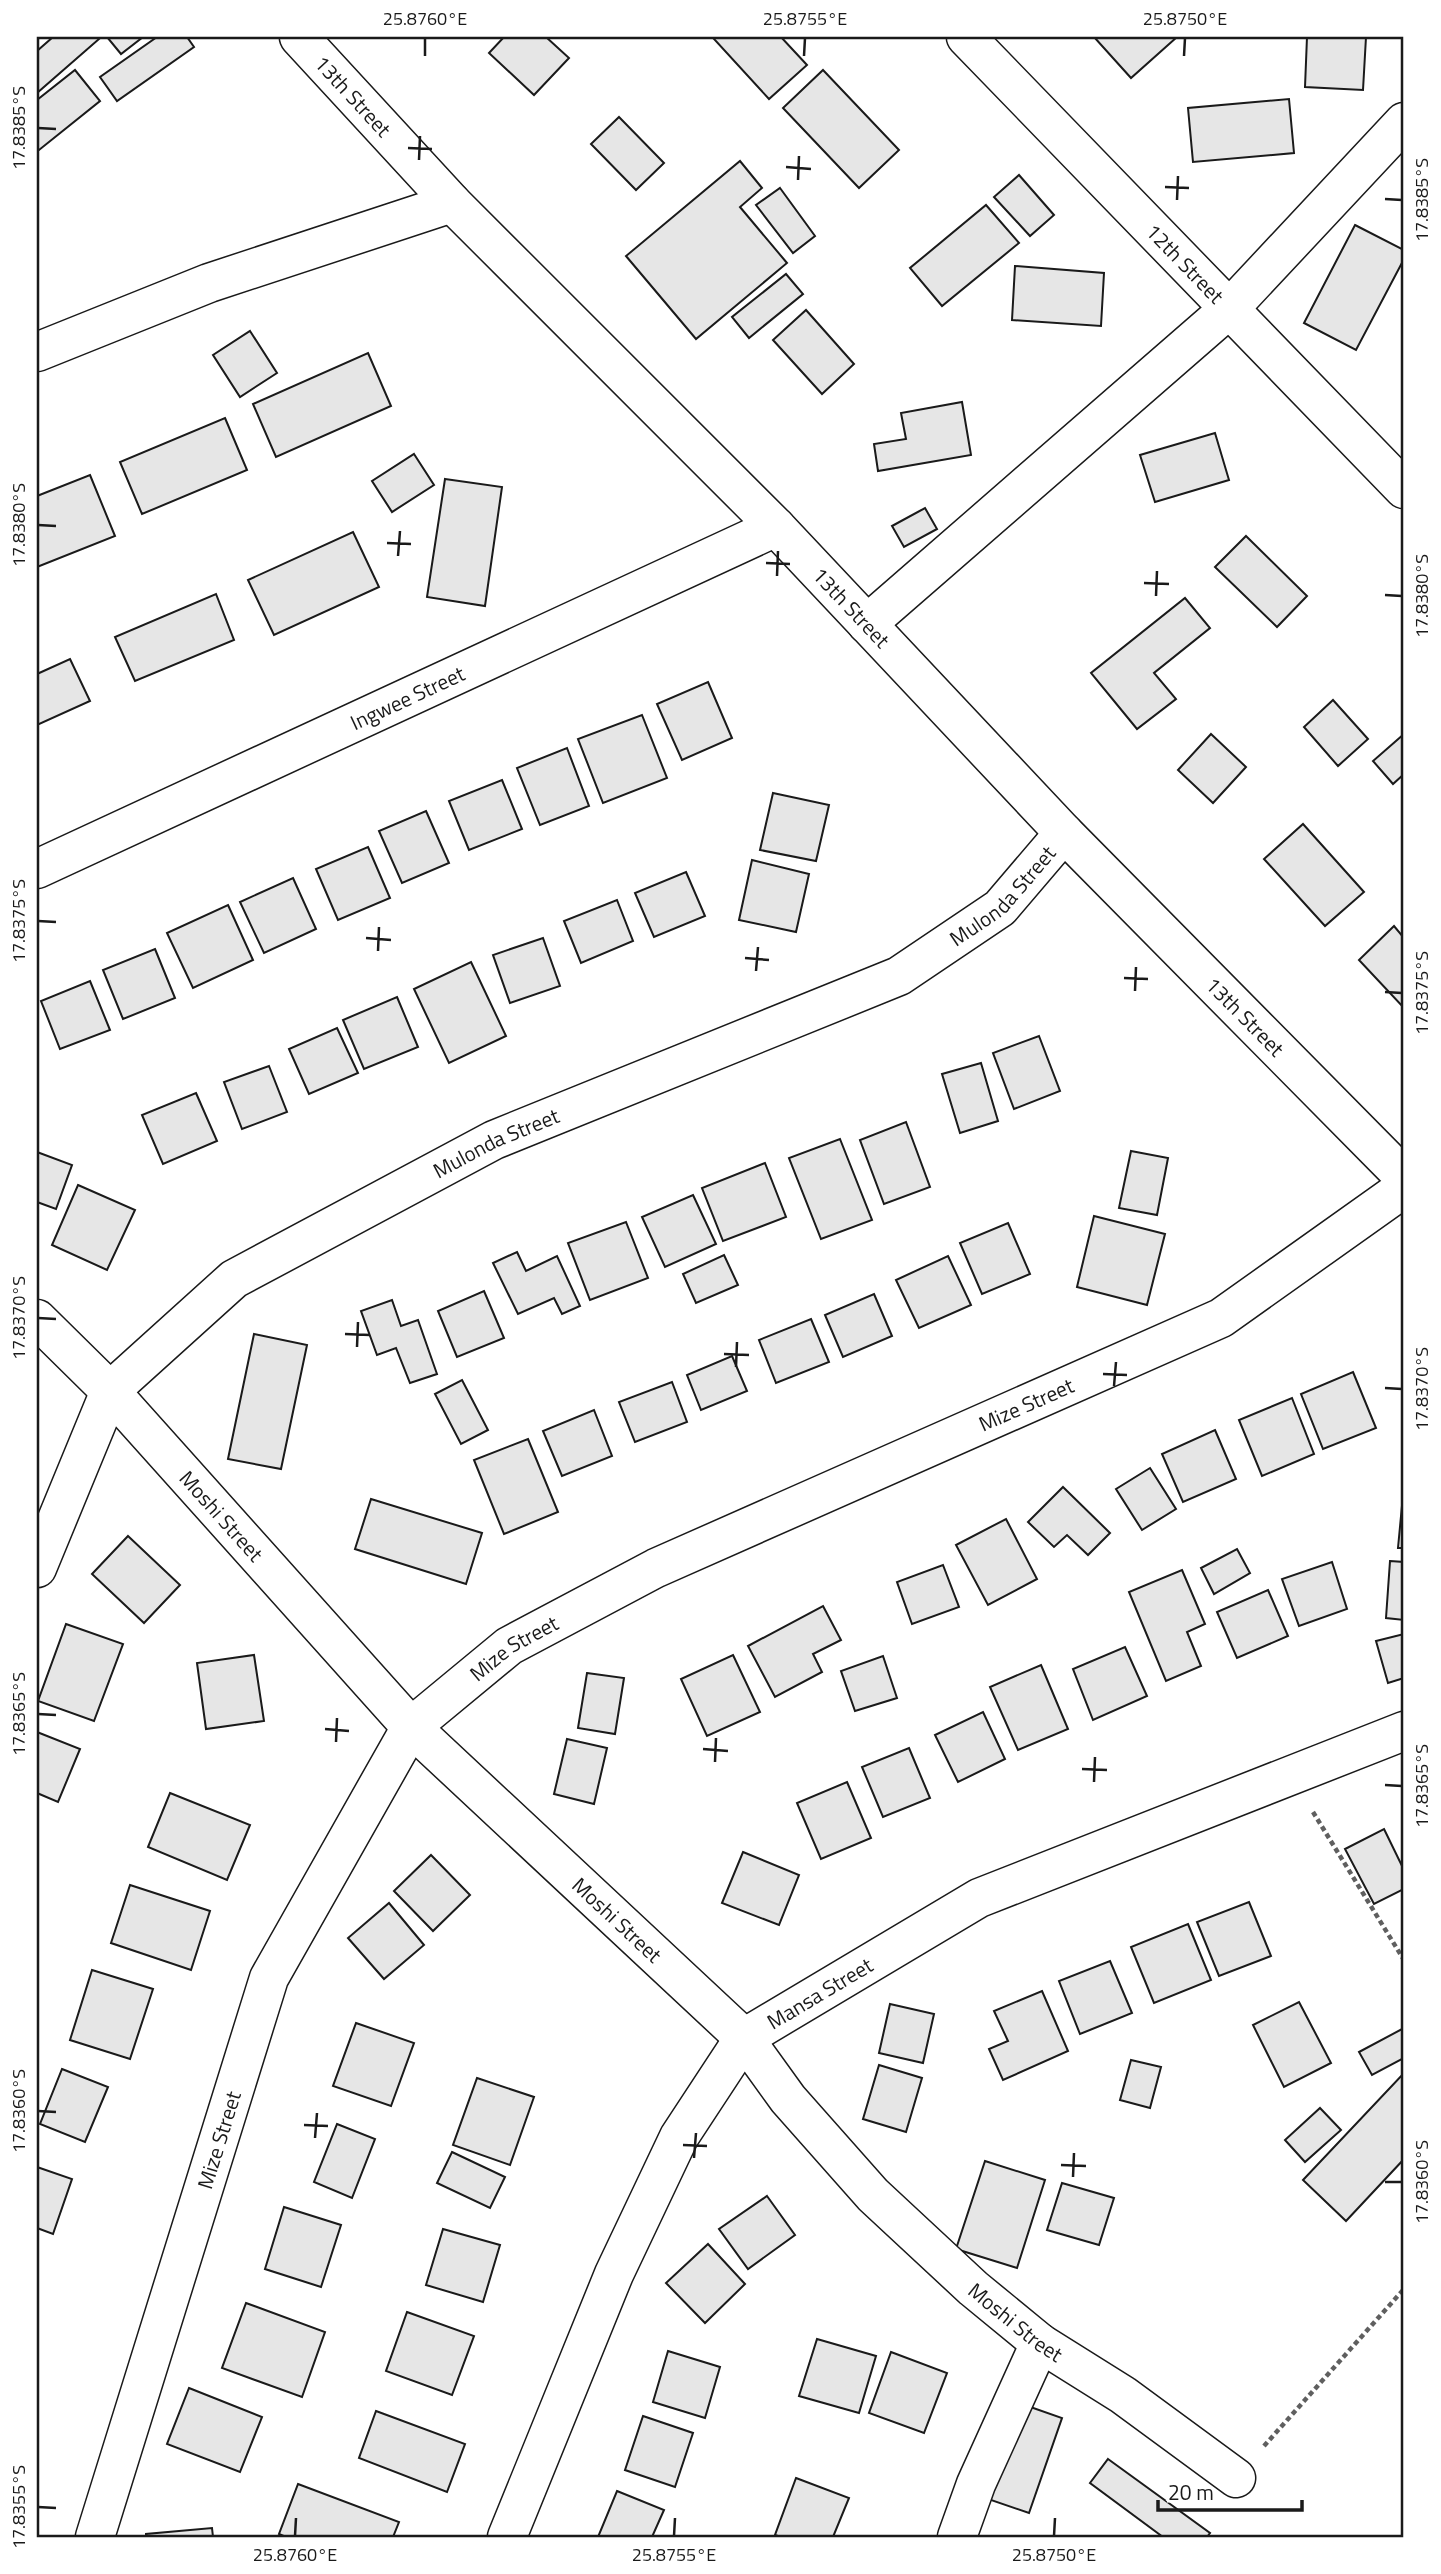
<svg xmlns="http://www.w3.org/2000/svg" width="1441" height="2574" font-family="'Titillium Web',sans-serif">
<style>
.building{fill:#e6e6e6;stroke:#1a1a1a;stroke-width:2}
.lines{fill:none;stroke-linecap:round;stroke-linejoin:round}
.minor-casing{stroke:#1a1a1a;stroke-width:41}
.path{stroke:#5f5f5f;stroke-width:4.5;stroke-dasharray:5 3.5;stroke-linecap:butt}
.minor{stroke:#fff;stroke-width:38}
.ticks{fill:none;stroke:#1a1a1a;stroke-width:2.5}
.labels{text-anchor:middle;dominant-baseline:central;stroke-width:5;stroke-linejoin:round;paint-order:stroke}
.street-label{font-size:21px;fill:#1a1a1a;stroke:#fff}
.neatline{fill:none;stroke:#1a1a1a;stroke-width:2.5}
.ticks-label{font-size:18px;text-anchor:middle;fill:#1a1a1a}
</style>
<rect width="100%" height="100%" fill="#fff"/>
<!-- building -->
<g class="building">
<path d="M53 37H97L99 39 37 93V51Z"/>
<path d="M107 37H143L121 54Z"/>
<path d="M157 37H187L194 47 117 101 100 77Z"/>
<path d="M504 37H546L569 58 534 95 489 53Z"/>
<path d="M717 37H781L807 65 769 99 714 39Z"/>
<path d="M1094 37H1177L1131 78Z"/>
<path d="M1307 37H1366L1363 90 1305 87Z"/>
<path d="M75 70 100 101 39 150 37 148V100Z"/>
<path d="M823 70 899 150 859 188 783 108Z"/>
<path d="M1289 99 1294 153 1193 162 1188 108Z"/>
<path d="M619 117 664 163 636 190 591 144Z"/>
<path d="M740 161 762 188 740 207 787 263 696 339 626 256Z"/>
<path d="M1019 175 1054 215 1030 236 994 197Z"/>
<path d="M780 188 815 236 793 253 756 205Z"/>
<path d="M986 205 1019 243 942 306 910 268Z"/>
<path d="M1355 225 1404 250V259L1356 350 1304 323Z"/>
<path d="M1015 266 1104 273 1101 326 1012 320Z"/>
<path d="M786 274 803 294 749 338 732 317Z"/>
<path d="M806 310 854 364 822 394 773 340Z"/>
<path d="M250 331 277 373 240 397 213 355Z"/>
<path d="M368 353 391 406 276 457 253 404Z"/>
<path d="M962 402 971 455 878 471 874 444 906 439 901 413Z"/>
<path d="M225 418 247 470 142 514 120 462Z"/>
<path d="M1215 433 1229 480 1155 502 1140 455Z"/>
<path d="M414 454 434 485 392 512 372 481Z"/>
<path d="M90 475 115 536 37 567V496Z"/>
<path d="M445 479 502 487 485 606 427 597Z"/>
<path d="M925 508 937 529 904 547 892 526Z"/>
<path d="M353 532 379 587 274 635 248 580Z"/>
<path d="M1246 536 1307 596 1277 627 1215 567Z"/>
<path d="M216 594 234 640 135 681 115 637Z"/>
<path d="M1185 598 1210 628 1154 673 1176 699 1137 729 1091 673Z"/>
<path d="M70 659 90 701 37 725V674Z"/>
<path d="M708 682 732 738 682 760 657 704Z"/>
<path d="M1333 700 1368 739 1338 766 1304 727Z"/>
<path d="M642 715 667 778 603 803 578 739Z"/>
<path d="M1211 734 1246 767 1213 803 1178 770Z"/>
<path d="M1404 734V774L1393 784 1373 761Z"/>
<path d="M567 748 589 806 540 825 517 768Z"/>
<path d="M502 780 522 829 469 850 449 801Z"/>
<path d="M773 793 829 805 816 861 760 850Z"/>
<path d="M426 811 449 863 402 883 379 831Z"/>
<path d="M1303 824 1364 892 1325 926 1264 859Z"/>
<path d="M368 847 390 898 338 920 316 869Z"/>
<path d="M752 860 809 874 796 932 739 920Z"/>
<path d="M686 872 705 916 654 937 635 893Z"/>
<path d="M293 878 316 929 264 953 240 902Z"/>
<path d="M617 900 633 941 581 963 564 921Z"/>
<path d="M228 905 253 960 193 988 167 933Z"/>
<path d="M1394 926 1404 938V1008L1359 960Z"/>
<path d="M543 938 560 986 510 1003 493 955Z"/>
<path d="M155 949 175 998 123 1019 103 970Z"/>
<path d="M471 962 506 1036 449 1063 414 989Z"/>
<path d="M90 981 110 1030 60 1049 41 1001Z"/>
<path d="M397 997 418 1047 364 1069 343 1020Z"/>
<path d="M337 1028 358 1073 309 1094 289 1049Z"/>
<path d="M1039 1036 1060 1091 1014 1109 993 1053Z"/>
<path d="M981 1063 998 1121 960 1133 942 1074Z"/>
<path d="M269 1066 287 1112 242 1129 224 1082Z"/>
<path d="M196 1093 217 1141 163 1164 142 1115Z"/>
<path d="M906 1122 930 1187 884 1204 860 1140Z"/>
<path d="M840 1139 872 1220 821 1239 789 1158Z"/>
<path d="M1131 1151 1168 1158 1157 1215 1119 1208Z"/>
<path d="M37 1152 72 1165 56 1209 37 1202Z"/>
<path d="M765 1163 786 1217 723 1241 702 1188Z"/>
<path d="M78 1185 135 1210 107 1270 52 1245Z"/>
<path d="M693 1195 716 1244 665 1267 642 1217Z"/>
<path d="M1094 1216 1165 1234 1147 1305 1077 1287Z"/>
<path d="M626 1222 648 1278 590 1300 568 1243Z"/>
<path d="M1008 1223 1030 1274 982 1294 960 1243Z"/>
<path d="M517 1252 526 1271 557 1256 580 1306 562 1314 554 1298 518 1314 493 1263Z"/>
<path d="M724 1255 738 1285 696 1303 683 1274Z"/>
<path d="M948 1256 971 1305 919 1328 896 1280Z"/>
<path d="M484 1291 504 1338 457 1357 438 1311Z"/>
<path d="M874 1294 892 1336 843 1357 825 1315Z"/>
<path d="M392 1300 401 1326 418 1320 437 1374 410 1383 396 1348 377 1355 361 1311Z"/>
<path d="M811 1319 829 1362 776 1383 759 1340Z"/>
<path d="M254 1334 307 1345 281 1469 228 1459Z"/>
<path d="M732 1356 747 1391 701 1410 687 1375Z"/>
<path d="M1353 1372 1376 1428 1323 1449 1301 1394Z"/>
<path d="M462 1380 488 1430 461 1444 435 1394Z"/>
<path d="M672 1382 687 1422 635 1442 619 1402Z"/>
<path d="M1292 1398 1314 1454 1262 1476 1239 1420Z"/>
<path d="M594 1410 612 1456 562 1476 543 1431Z"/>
<path d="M1215 1430 1236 1479 1183 1502 1162 1454Z"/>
<path d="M528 1439 558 1512 504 1534 474 1460Z"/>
<path d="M1150 1468 1176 1509 1142 1530 1116 1489Z"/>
<path d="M1063 1487 1110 1533 1088 1555 1067 1535 1054 1547 1028 1522Z"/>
<path d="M1403 1495H1404V1548H1398Z"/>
<path d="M371 1499 482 1533 466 1584 355 1549Z"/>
<path d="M1006 1519 1037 1579 988 1605 956 1545Z"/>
<path d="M128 1536 180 1585 144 1623 92 1574Z"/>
<path d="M1237 1549 1250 1573 1214 1594 1201 1568Z"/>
<path d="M1390 1561 1404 1562V1620L1386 1618Z"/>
<path d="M1332 1562 1347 1609 1299 1626 1282 1579Z"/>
<path d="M943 1565 959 1607 912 1624 897 1582Z"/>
<path d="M1182 1570 1205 1624 1187 1632 1201 1666 1166 1681 1129 1592Z"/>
<path d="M1268 1590 1288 1636 1237 1658 1217 1612Z"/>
<path d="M823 1606 841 1640 813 1654 822 1672 775 1697 748 1646Z"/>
<path d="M66 1624 123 1644 94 1721 38 1701Z"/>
<path d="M1404 1634V1678L1388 1683 1376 1641Z"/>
<path d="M1125 1647 1147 1696 1093 1720 1073 1669Z"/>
<path d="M254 1655 264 1721 206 1729 197 1663Z"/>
<path d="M733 1655 760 1712 707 1736 681 1679Z"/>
<path d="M883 1656 897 1698 855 1711 841 1671Z"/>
<path d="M1041 1665 1068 1729 1018 1750 990 1687Z"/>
<path d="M587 1673 624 1678 615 1734 578 1728Z"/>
<path d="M983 1712 1005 1759 958 1782 935 1735Z"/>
<path d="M37 1732 80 1749 58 1802 37 1793Z"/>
<path d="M567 1739 607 1748 594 1804 554 1794Z"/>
<path d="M909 1748 930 1798 883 1817 862 1767Z"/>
<path d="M847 1782 871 1838 821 1859 797 1803Z"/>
<path d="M170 1793 250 1825 227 1880 148 1847Z"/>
<path d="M1384 1829 1404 1870V1889L1374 1904 1345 1849Z"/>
<path d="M743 1852 799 1875 779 1925 722 1903Z"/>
<path d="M431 1855 470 1895 433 1931 394 1891Z"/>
<path d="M130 1885 210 1911 191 1970 111 1943Z"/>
<path d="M1249 1902 1271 1956 1219 1976 1197 1922Z"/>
<path d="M389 1903 424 1945 384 1979 348 1938Z"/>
<path d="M1188 1924 1211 1980 1154 2003 1131 1947Z"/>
<path d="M1110 1961 1132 2013 1080 2034 1059 1981Z"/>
<path d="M92 1970 153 1989 130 2059 70 2040Z"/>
<path d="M1042 1991 1068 2051 1003 2080 989 2049 1008 2041 994 2011Z"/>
<path d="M1299 2002 1331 2063 1284 2087 1253 2025Z"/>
<path d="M890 2004 934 2014 923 2063 879 2053Z"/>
<path d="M356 2023 414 2043 391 2106 333 2086Z"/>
<path d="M1404 2028V2058L1372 2075 1359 2052Z"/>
<path d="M1131 2060 1161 2067 1150 2108 1120 2100Z"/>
<path d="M879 2065 922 2078 906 2132 863 2119Z"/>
<path d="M62 2069 108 2087 85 2142 40 2124Z"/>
<path d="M1404 2073V2159L1346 2221 1303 2180Z"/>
<path d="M477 2078 534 2097 510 2165 453 2145Z"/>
<path d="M1320 2108 1341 2130 1305 2162 1285 2140Z"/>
<path d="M337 2124 375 2139 352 2198 314 2182Z"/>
<path d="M452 2152 505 2177 490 2208 437 2183Z"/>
<path d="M985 2161 1045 2180 1017 2268 956 2249Z"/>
<path d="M37 2167 72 2179 53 2234 37 2228Z"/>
<path d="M1062 2183 1114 2198 1099 2245 1047 2230Z"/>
<path d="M767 2196 795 2235 748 2269 719 2229Z"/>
<path d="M284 2207 341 2225 321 2287 265 2269Z"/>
<path d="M443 2229 500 2245 483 2302 426 2285Z"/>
<path d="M708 2244 745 2284 705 2323 666 2283Z"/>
<path d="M246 2303 325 2332 302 2397 222 2368Z"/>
<path d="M407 2312 474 2336 452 2395 386 2371Z"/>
<path d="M817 2339 876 2356 859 2413 799 2396Z"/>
<path d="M668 2351 720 2367 705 2418 653 2402Z"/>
<path d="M891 2352 947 2373 924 2433 869 2413Z"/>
<path d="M189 2388 262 2417 240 2472 167 2444Z"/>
<path d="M1019 2403 1062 2418 1029 2513 985 2498Z"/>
<path d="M376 2411 465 2444 447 2492 359 2458Z"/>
<path d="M643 2416 693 2433 675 2487 625 2470Z"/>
<path d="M1108 2459 1210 2533 1207 2537H1163L1090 2483Z"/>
<path d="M796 2478 849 2498 833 2537H781L775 2535Z"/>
<path d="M298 2484 399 2522 393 2537H286L279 2534Z"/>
<path d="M617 2491 664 2510 652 2537H598Z"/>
<path d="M212 2528 213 2537H146V2534Z"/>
</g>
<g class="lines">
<!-- minor casing -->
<g class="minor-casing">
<g id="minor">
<path id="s1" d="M299 37 452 203 776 527 1064 833 1404 1177"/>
<path id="s2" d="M966 37 1404 489"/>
<path d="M37 352 209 283 452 203"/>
<path d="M867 624 1230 308 1404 122"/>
<path id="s3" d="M37 869 776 527"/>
<path id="s4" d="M37 1319 110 1391 411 1727 744 2038 788 2099 873 2195 973 2288 1040 2343 1123 2395 1236 2478"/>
<path id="s5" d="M37 1568 110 1391 234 1279 494 1140 899 976 1000 908 1064 833"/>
<path id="s6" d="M95 2537 269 1978 411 1727 509 1646 656 1568 1221 1318 1404 1188"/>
<path id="s7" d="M507 2537 614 2274 679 2137 744 2038 979 1898 1404 1731"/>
<path d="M957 2537 976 2484 1040 2343"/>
</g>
</g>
<!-- path -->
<g class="path">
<path d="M1313 1812 1404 1960"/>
<path d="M1264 2446 1404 2289"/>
</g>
<!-- minor -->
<use href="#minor" class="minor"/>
</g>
<!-- ticks -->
<path class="ticks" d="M425 56V38M804 56 805 38M1184 56 1185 38M38 128 56 129M408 148 432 149M419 160 420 136M786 167 811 169M798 180 799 156M1165 187 1189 188M1385 199 1402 200M1177 200 1178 176M38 525 56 526M387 543 411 544M398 556 400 531M766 563 790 564M777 576 778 551M1144 583 1169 584M1385 595 1402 596M1156 596 1157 571M38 921 56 922M366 938 391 940M378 951 379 927M745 958 769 960M756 971 758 947M1124 978 1148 979M1135 991 1136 967M1385 992 1402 993M38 1318 56 1319M345 1334 370 1335M357 1347 358 1322M724 1354 749 1355M736 1367 737 1342M1103 1374 1127 1375M1114 1386 1116 1362M1385 1388 1402 1389M38 1714 56 1715M325 1729 349 1731M336 1742 337 1718M703 1749 728 1751M715 1762 716 1738M1082 1769 1107 1770M1094 1782 1095 1757M1385 1785 1402 1786M38 2111 56 2112M304 2125 328 2126M315 2138 317 2113M683 2145 707 2146M694 2158 696 2133M1061 2165 1086 2166M1073 2177 1074 2153M1385 2182H1402M38 2507 56 2508M295 2536 296 2518M674 2536 675 2518M1054 2536 1055 2518"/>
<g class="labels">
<!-- street labels -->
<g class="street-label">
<text stroke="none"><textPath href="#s1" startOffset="80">13th Street</textPath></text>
<text stroke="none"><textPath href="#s2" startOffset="315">12th Street</textPath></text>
<text stroke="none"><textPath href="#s1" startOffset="794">13th Street</textPath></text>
<text stroke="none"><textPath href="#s3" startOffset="408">Ingwee Street</textPath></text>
<text stroke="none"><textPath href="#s5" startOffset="1222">Mulonda Street</textPath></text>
<text stroke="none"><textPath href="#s1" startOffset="1362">13th Street</textPath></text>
<text stroke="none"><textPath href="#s5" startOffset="654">Mulonda Street</textPath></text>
<text stroke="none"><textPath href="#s6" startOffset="1572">Mize Street</textPath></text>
<text stroke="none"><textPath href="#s4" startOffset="270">Moshi Street</textPath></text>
<text stroke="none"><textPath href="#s6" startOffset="1004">Mize Street</textPath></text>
<text stroke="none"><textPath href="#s4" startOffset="836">Moshi Street</textPath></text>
<text stroke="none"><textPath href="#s7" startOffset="642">Mansa Street</textPath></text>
<text stroke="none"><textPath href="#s6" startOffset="416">Mize Street</textPath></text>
<text stroke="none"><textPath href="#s4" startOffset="1404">Moshi Street</textPath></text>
</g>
</g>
<!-- border -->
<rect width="1441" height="2574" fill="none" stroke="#ffffff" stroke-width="77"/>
<!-- scale -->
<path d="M1158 2500v10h144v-10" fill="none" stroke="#1a1a1a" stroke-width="3.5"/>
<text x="1168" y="2500" font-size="21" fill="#1a1a1a" stroke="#ffffff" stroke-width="5" paint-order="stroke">20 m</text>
<rect x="38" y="38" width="1364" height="2498" class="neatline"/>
<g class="ticks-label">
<text x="425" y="25">25.8760°E</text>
<text x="805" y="25">25.8755°E</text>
<text x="1185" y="25">25.8750°E</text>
<text transform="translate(19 128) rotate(-90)" y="6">17.8385°S</text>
<text transform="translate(1422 200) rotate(-90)" y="6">17.8385°S</text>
<text transform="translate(19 525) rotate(-90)" y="6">17.8380°S</text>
<text transform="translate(1422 596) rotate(-90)" y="6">17.8380°S</text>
<text transform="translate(19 921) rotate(-90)" y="6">17.8375°S</text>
<text transform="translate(1422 993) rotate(-90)" y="6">17.8375°S</text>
<text transform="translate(19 1318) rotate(-90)" y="6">17.8370°S</text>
<text transform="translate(1422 1389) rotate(-90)" y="6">17.8370°S</text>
<text transform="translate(19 1714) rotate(-90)" y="6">17.8365°S</text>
<text transform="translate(1422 1786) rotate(-90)" y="6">17.8365°S</text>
<text transform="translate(19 2111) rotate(-90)" y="6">17.8360°S</text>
<text transform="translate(1422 2182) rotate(-90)" y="6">17.8360°S</text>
<text transform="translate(19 2507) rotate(-90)" y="6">17.8355°S</text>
<text x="295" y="2561">25.8760°E</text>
<text x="674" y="2561">25.8755°E</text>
<text x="1054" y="2561">25.8750°E</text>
</g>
</svg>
